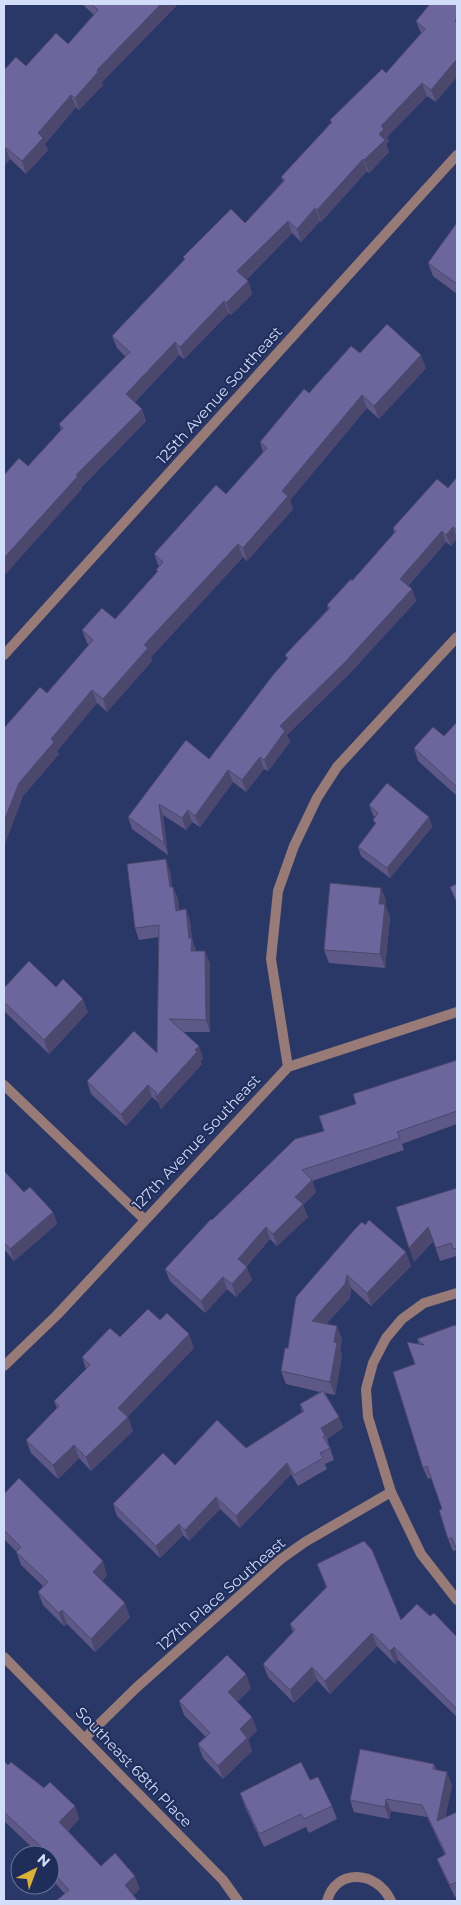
<svg xmlns="http://www.w3.org/2000/svg" width="461" height="1905" font-family="Montserrat,sans-serif">
<style>
.lines{fill:none;stroke-linecap:round;stroke-linejoin:round}
.minor{stroke:#987a76;stroke-width:10}
.wall{fill:#5d5886}
.shaded-wall{fill:#4c476d}
.building{fill:#6c669c;stroke:#4c476d}
.labels{text-anchor:middle;dominant-baseline:central;stroke-width:4;stroke-linejoin:round;paint-order:stroke}
.street-label{font-size:15px;fill:#d2ddfa;stroke:#1f2d5b}
</style>
<rect width="100%" height="100%" fill="#293867"/>
<g class="lines">
<!-- minor -->
<g class="minor">
<path d="M4 655 457 155"/>
<path d="M288 1067 271 959 278 891 294 846 317 798 337 767 457 637"/>
<path d="M4 1085 144 1219"/>
<path d="M457 1293 424 1303 402 1319 386 1338 373 1363 366 1389 368 1417 391 1492 421 1554 457 1600"/>
<path d="M4 1366 57 1315 288 1067 457 1012"/>
<path d="M4 1657 223 1880 238 1901"/>
<path d="M85 1738 136 1688 281 1559 305 1542 391 1492"/>
<path d="M327 1901C336 1867 378 1871 391 1901"/>
</g>
</g>
<!-- wall -->
<g class="wall">
<path d="M82 4H178L102 82 103 85 79 110 76 107 45 144 48 150 26 174 10 159 4 166V70L26 66 68 44 94 15Z"/>
<path d="M430 4 436 102 427 96 387 137 389 142 386 144 389 152 369 173 367 171 321 222 320 221 301 242 292 233 246 280 248 281 252 294 231 315 229 313 184 359 179 355 135 402 142 409 146 421 82 487V489L28 466 61 430 59 424 126 357 117 348 112 336 184 260 183 257 245 223 283 181 281 177 331 123 330 120 386 73 421 33 416 21Z"/>
<path d="M457 225V294L433 276 428 263Z"/>
<path d="M360 353 426 368 379 419 367 408 290 500 293 509 247 561 243 557 151 657 152 661 107 712 97 703 57 751 59 754 23 796 4 846V728L47 693 89 645 87 643 82 630 115 619 157 572 156 570 159 567 154 554 226 494 263 452 260 442 309 393Z"/>
<path d="M457 477V539L451 546 446 542 408 586 412 589 416 601 351 672 287 735 290 742 268 771 264 769 246 792 233 782 200 827 192 822 186 830 163 815 168 855 132 829 128 817 209 759 287 659 285 655 328 609 327 605 352 581 394 533 393 528 448 488Z"/>
<path d="M457 722V796L418 761 414 748 444 736Z"/>
<path d="M369 805 429 817 432 827 390 878 361 856 358 847 375 824 373 820 375 817 373 815Z"/>
<path d="M170 871 172 887H173L178 899 179 910 186 909 190 921 192 939 196 951 210 963V1032H182L199 1046 203 1059 200 1061 202 1064 161 1109 158 1102 152 1097 126 1126 91 1094 87 1081 157 1053 159 937 139 940 135 928Z"/>
<path d="M381 888 386 901 385 905 390 917 385 968 329 963 324 950Z"/>
<path d="M56 987 88 1012 49 1054 4 1011V988Z"/>
<path d="M457 1060V1124L402 1144 404 1150 312 1181 316 1192 303 1205 308 1217 277 1246 270 1239 246 1267 252 1280 236 1297 227 1289 205 1313 170 1281 165 1269 212 1220 324 1131 356 1104Z"/>
<path d="M4 1171 24 1192 53 1212 57 1224 14 1261 4 1249Z"/>
<path d="M457 1188V1260L456 1256 440 1261 433 1241 414 1262Z"/>
<path d="M355 1229 411 1266 371 1306 351 1288 350 1298 326 1324 342 1339 340 1350 342 1356 335 1395 325 1393 339 1417 343 1428 327 1439 334 1460 325 1464 327 1469 298 1486 291 1474 240 1528 220 1509 189 1541 183 1535 160 1558 117 1516 113 1504 175 1465 246 1448 302 1412 300 1404 320 1392 286 1384 281 1371 288 1348Z"/>
<path d="M160 1320 194 1348 127 1417 133 1431 91 1471 79 1458 58 1479 31 1453 26 1440 57 1409 54 1401 86 1369 82 1357 120 1337Z"/>
<path d="M457 1328V1552L456 1550 453 1551 448 1539 442 1509 431 1478 428 1479 423 1468 415 1364 419 1344 417 1339Z"/>
<path d="M4 1494 107 1575 102 1581 130 1617 95 1652 67 1624 64 1626 43 1605 38 1592 43 1586 21 1565 16 1551 4 1539Z"/>
<path d="M317 1564 401 1620 430 1616 457 1637V1717L398 1660 395 1664 377 1646 330 1694 317 1680 294 1703 268 1677 263 1664 293 1632 290 1624 326 1587Z"/>
<path d="M251 1688 237 1702 252 1717 257 1731 248 1739 252 1751 223 1779 203 1758 198 1744 206 1737 184 1715 179 1701Z"/>
<path d="M4 1761 8 1765 44 1788 75 1806 79 1819 68 1831 101 1866 140 1889 65 1894 50 1877V1855H40L4 1821Z"/>
<path d="M434 1764 436 1770 452 1785 445 1818 457 1812V1896L455 1897 442 1871 437 1859 445 1855 427 1817 391 1811 389 1819 354 1812 350 1800Z"/>
<path d="M310 1780 332 1806 337 1819 309 1833 306 1827 264 1847 245 1807 240 1793Z"/>
</g>
<!-- shaded-wall -->
<g class="shaded-wall">
<path d="M161 4H178L102 82 103 85 79 110 75 98 97 70Z"/>
<path d="M457 59V77L436 102 431 90Z"/>
<path d="M422 83 427 96 387 137 389 142 386 144 389 152 369 173 364 160 379 134 381 126Z"/>
<path d="M71 95 76 107 45 144 48 150 26 174 22 161 38 133Z"/>
<path d="M5 147 10 159 4 166V149Z"/>
<path d="M363 159 367 171 321 222 317 210Z"/>
<path d="M315 208 320 221 301 242 297 229Z"/>
<path d="M288 221 292 233 242 283 237 271Z"/>
<path d="M248 281 252 294 231 315 226 303Z"/>
<path d="M224 301 229 313 184 359 180 347Z"/>
<path d="M175 342 179 355 131 406 126 394Z"/>
<path d="M421 355 426 368 379 419 374 406Z"/>
<path d="M362 395 367 408 290 500 293 509 247 561 243 548 282 491Z"/>
<path d="M142 409 146 421 82 487V489L4 576V558L76 475Z"/>
<path d="M453 527 457 539 451 546 446 535Z"/>
<path d="M442 531 446 542 404 590 400 579Z"/>
<path d="M238 544 243 557 151 657 152 661 107 712 103 699 144 645Z"/>
<path d="M412 589 416 601 351 672 287 735 290 742 268 771 264 760 280 726Z"/>
<path d="M92 690 97 703 57 751 59 754 23 796 4 846V821L19 783 51 739Z"/>
<path d="M260 757 264 769 246 792 242 780Z"/>
<path d="M228 770 233 782 200 827 195 816Z"/>
<path d="M159 804 163 815 168 855 164 843Z"/>
<path d="M188 810 192 822 186 830 182 818Z"/>
<path d="M429 817 432 827 390 878 387 868Z"/>
<path d="M166 859 170 871 174 899 170 887Z"/>
<path d="M173 887 178 899 181 923 176 911Z"/>
<path d="M381 888 386 901 385 905 390 917 385 968 380 954 379 904Z"/>
<path d="M186 909 190 921 192 939 196 950V964L191 951 189 938Z"/>
<path d="M205 951 210 963V1032L206 1020Z"/>
<path d="M83 999 88 1012 49 1054 44 1040Z"/>
<path d="M199 1046 203 1059 200 1061 202 1064 161 1109 156 1097Z"/>
<path d="M148 1085 152 1097 126 1126 121 1114Z"/>
<path d="M312 1180 316 1192 303 1205 308 1217 277 1246 273 1234 295 1197Z"/>
<path d="M53 1212 57 1224 14 1261 10 1249Z"/>
<path d="M266 1227 270 1239 242 1271 238 1259Z"/>
<path d="M428 1227 433 1240 414 1262 409 1248Z"/>
<path d="M406 1252 411 1266 371 1306 367 1293Z"/>
<path d="M247 1267 252 1280 236 1297 232 1284Z"/>
<path d="M347 1275 351 1288 350 1298 317 1334 312 1321Z"/>
<path d="M223 1277 227 1289 205 1313 201 1301Z"/>
<path d="M337 1326 342 1339 340 1350 342 1356 335 1395 330 1382 334 1342Z"/>
<path d="M189 1334 194 1348 123 1422 118 1408Z"/>
<path d="M128 1417 133 1431 91 1471 86 1457Z"/>
<path d="M339 1417 343 1428 327 1439 321 1428Z"/>
<path d="M74 1445 79 1458 58 1479 53 1465Z"/>
<path d="M287 1463 291 1474 240 1528 236 1516Z"/>
<path d="M216 1497 220 1509 189 1541 185 1530Z"/>
<path d="M179 1524 183 1535 160 1558 156 1546Z"/>
<path d="M103 1561 107 1575 97 1585 93 1572Z"/>
<path d="M125 1603 130 1617 95 1652 91 1639Z"/>
<path d="M62 1610 67 1624 64 1626 59 1613Z"/>
<path d="M372 1633 377 1646 330 1694 325 1681Z"/>
<path d="M394 1647 398 1660 395 1664 390 1651Z"/>
<path d="M312 1667 317 1680 294 1703 290 1690Z"/>
<path d="M246 1674 251 1688 233 1706 228 1692Z"/>
<path d="M252 1717 257 1731 248 1739 252 1751 223 1779 218 1766 240 1729Z"/>
<path d="M447 1772 452 1785 442 1834 437 1821Z"/>
<path d="M386 1799 391 1811 389 1819 385 1807Z"/>
<path d="M75 1806 79 1819 64 1835 59 1822Z"/>
<path d="M135 1876 140 1889 130 1899 125 1885Z"/>
</g>
<!-- building -->
<g class="building">
<path d="M91 4H161L97 70 98 72 75 98 71 95 38 133 43 138 22 161 5 147 4 149V94L5 92 4 91V70L16 57 26 66 56 33 68 44 98 10Z"/>
<path d="M430 4H457V18L455 21 457 22V59L431 90 422 83 381 126 384 129 379 134 385 140 364 160 363 159 317 210 315 208 297 229 288 221 237 271 248 281 226 303 224 301 180 347 175 342 126 394 142 409 76 475 78 476 4 558V475L19 458 28 466 63 428 59 424 130 352 112 336 185 259 183 257 231 209 245 223 285 180 281 177 332 122 330 120 382 69 386 73 425 29 416 21Z"/>
<path d="M456 224 457 225V284L428 263Z"/>
<path d="M387 324 421 355 374 406 362 395 282 491 288 496 243 548 238 544 144 645 148 648 103 699 92 690 51 739 54 742 19 783 4 821V728L40 687 47 693 93 640 82 630 102 608 115 619 158 571 156 570 163 562 154 554 216 485 226 494 267 448 260 442 304 389 309 393 351 346 360 353Z"/>
<path d="M457 477V530L453 527 446 535 442 531 400 579 412 589 346 661 280 726 285 731 264 760 260 757 242 780 228 770 195 816 188 810 182 818 159 804 164 843 128 817 186 740 209 759 273 675 288 658 285 655 330 608 327 605 351 579 352 581 396 531 393 528 437 479 448 488Z"/>
<path d="M457 722V787L414 748 433 727 444 736Z"/>
<path d="M387 783 429 817 387 868 358 847 376 823 373 820 378 813 369 805Z"/>
<path d="M166 859 170 887H173L176 911 186 909 189 938H192L191 951H205L206 1020 169 1019 199 1046 195 1050 197 1052 156 1097V1092L148 1085 121 1114 87 1081 134 1031 157 1053 159 925 135 928 127 864Z"/>
<path d="M330 883 381 888 379 904H385L380 954 324 950Z"/>
<path d="M457 884V903L450 887Z"/>
<path d="M29 961 56 987 63 979 83 999 44 1040 4 1002V988Z"/>
<path d="M457 1060V1111L397 1132 400 1138 302 1170 312 1180 295 1197 303 1204 273 1234 266 1227 238 1259 247 1267 232 1284 223 1277 201 1301 165 1269 211 1219 212 1220 295 1139 324 1131 319 1116 356 1104 353 1094Z"/>
<path d="M4 1171 24 1192 30 1187 53 1212 10 1249 4 1242Z"/>
<path d="M457 1188V1248L453 1249 451 1243 436 1248 428 1227 409 1248 396 1207Z"/>
<path d="M369 1220 406 1252 367 1293 347 1275 345 1284 312 1321 337 1326 334 1342 337 1343 330 1382 281 1371 285 1348H288L296 1297 355 1229 362 1222 365 1225Z"/>
<path d="M148 1309 160 1320 167 1313 189 1334 118 1408 128 1417 86 1457 74 1445 53 1465 26 1440 59 1406 54 1401 90 1365 82 1357 110 1328 120 1337Z"/>
<path d="M455 1325 457 1328V1550L452 1538 448 1539 439 1510 442 1509 427 1466 423 1468 393 1372 415 1364 407 1342 424 1345 417 1339Z"/>
<path d="M323 1391 339 1417 321 1428 325 1436 323 1437 330 1448 320 1453 323 1458 294 1475 287 1463 236 1516 216 1497 185 1530 179 1524 156 1546 113 1504 163 1453 175 1465 217 1420 246 1448 304 1411 300 1404Z"/>
<path d="M19 1478 103 1561 93 1572 125 1603 91 1639 62 1610 59 1613 38 1592 48 1582 16 1552 21 1547 4 1530V1494Z"/>
<path d="M364 1541 372 1550 401 1620 417 1604 430 1616 434 1613 457 1637V1709L394 1647 390 1651 372 1633 325 1681 312 1667 290 1690 263 1664 295 1630 290 1624 327 1587 317 1564Z"/>
<path d="M227 1655 246 1674 228 1692 252 1717 240 1729 247 1738 218 1766 198 1744 210 1733 179 1701Z"/>
<path d="M360 1749 434 1764 433 1769 447 1772 437 1821 457 1812V1882L450 1885 437 1859 446 1854 422 1805 386 1799 385 1807 350 1800Z"/>
<path d="M4 1761 8 1765 11 1762 44 1788 50 1782 75 1806 59 1822 101 1866 115 1853 135 1876 125 1885 138 1901H56L69 1890 50 1869V1855L4 1812Z"/>
<path d="M301 1762 310 1780 318 1777 332 1806 304 1819 301 1814 259 1834 240 1793Z"/>
</g>
<g class="labels">
<!-- street labels -->
<g class="street-label">
<text transform="translate(219 395) rotate(-48)">125th Avenue Southeast</text>
<text transform="translate(196 1142) rotate(-47)">127th Avenue Southeast</text>
<text transform="translate(221 1594) rotate(-41)">127th Place Southeast</text>
<text transform="translate(134 1767) rotate(46)">Southeast 68th Place</text>
</g>
</g>
<!-- border -->
<rect width="461" height="1905" fill="none" stroke="#d2ddfa" stroke-width="10"/>
<!-- north arrow -->
<g transform="translate(35 1870) rotate(42)"><circle r="24" fill="#1f2d5b" stroke="#67739b"/>
<path d="M0-4L9 19L0 12L-9 19Z" fill="#ddb133"/>
<text y="-8" font-size="14" font-weight="bold" text-anchor="middle" fill="#d2ddfa">N</text>
</g>
</svg>
